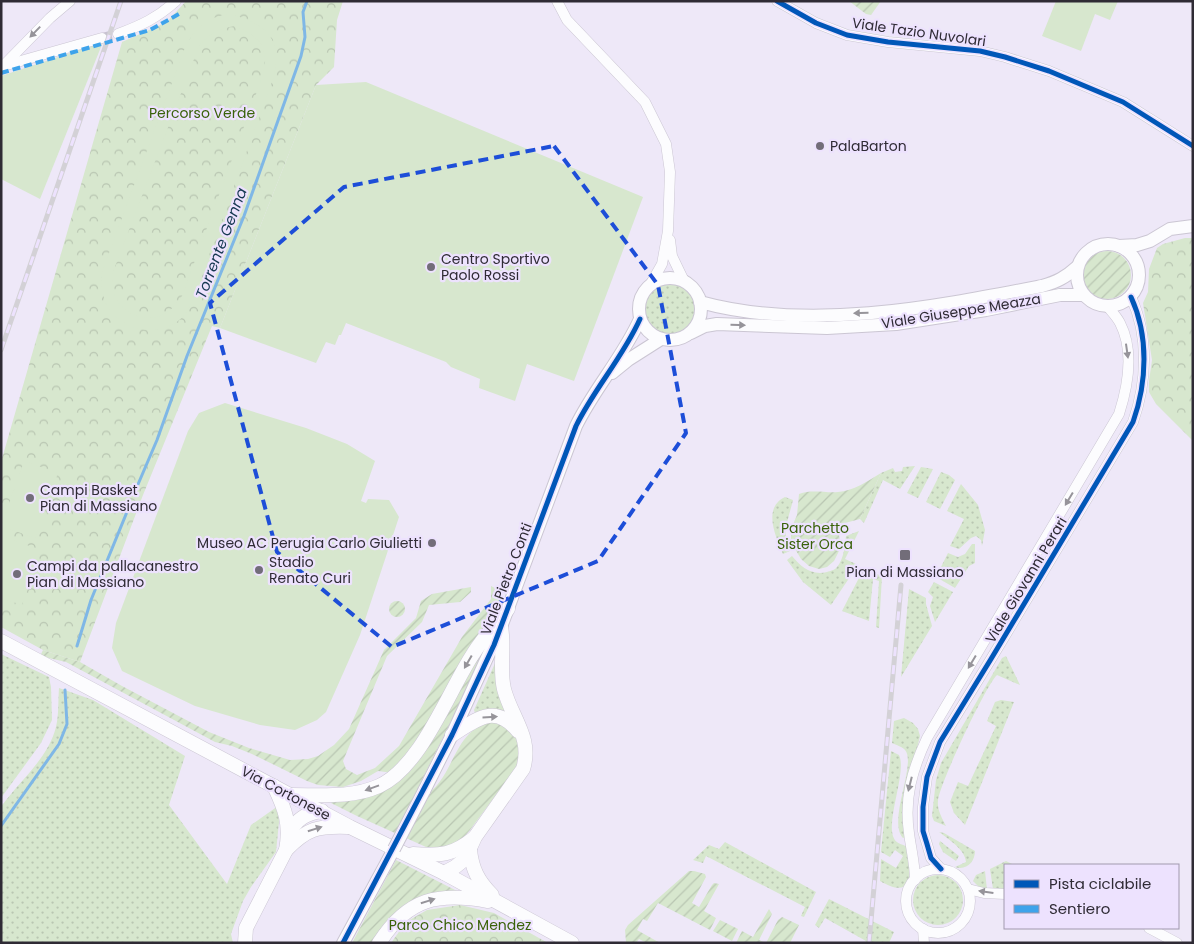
<svg xmlns="http://www.w3.org/2000/svg" width="1194" height="944" font-family="Poppins,sans-serif">
<style>
.grass{fill:url(#grass-dots)}
.forest{fill:url(#forest-crowns)}
.garden{fill:url(#garden-furrows)}
.pitch{fill:#d7e7ce;fill-rule:evenodd}
.lines{fill:none;stroke-linecap:round;stroke-linejoin:round}
.stream{stroke:#7fb7e6;stroke-width:3}
.minor-tunnel{stroke:#c8c2d1;stroke-width:10;stroke-dasharray:10 5;stroke-linecap:butt}
.minor-casing{stroke:#cbc6d3;stroke-width:11}
.tertiary-casing{stroke:#cbc6d3;stroke-width:14}
.secondary-casing{stroke:#cbc6d3;stroke-width:15}
.minor{stroke:#fcfcfe;stroke-width:10}
.tertiary{stroke:#fcfcfe;stroke-width:12}
.secondary{stroke:#fcfcfe;stroke-width:14}
.rail-casing{stroke:#d3d1d6;stroke-width:5}
.rail{stroke:#ede2fe;stroke-width:3;stroke-dasharray:9;stroke-linecap:butt}
.tertiary-bridge-casing{stroke:#cbc6d3;stroke-width:14;stroke-linecap:butt}
.tertiary-bridge{stroke:#fcfcfe;stroke-width:12}
.quiet{stroke:#3ea3eb;stroke-width:4;stroke-dasharray:8 4;stroke-linecap:butt}
.cycleway-casing{stroke:#ede2fe;stroke-width:8}
.cycleway{stroke:#0057b8;stroke-width:5}
.oneway{fill:#96949a}
.marked{fill:none;stroke:#1d4ed8;stroke-width:4;stroke-dasharray:10 6;stroke-linejoin:round}
.poi-dot{fill:#726d79;stroke:#ede2fe;stroke-width:2}
.labels{text-anchor:middle;dominant-baseline:central;stroke-width:4.5;stroke-linejoin:round;paint-order:stroke}
.street-label{font-size:14px;fill:#2f2b35;stroke:#ede2fe}
.park-label{font-size:14px;fill:#3a620a;stroke:#ede2fe}
.poi-label{font-size:14px;fill:#2f2b35;stroke:#ede2fe;text-anchor:start}
.water-label{font-size:15px;font-style:italic;fill:#153851;stroke:#ede2fe}
</style>
<defs>
<pattern id="grass-dots" width="8" height="8" patternUnits="userSpaceOnUse" patternTransform="scale(1.25)"><rect width="8" height="8" fill="#d7e7ce"/><path d="M2 2h.1M6 6h.1" fill="none" stroke="#b9c6b2" stroke-width="1.8" stroke-linecap="round"/></pattern>
<pattern id="forest-crowns" width="20" height="18" patternUnits="userSpaceOnUse" patternTransform="scale(1.25)"><rect width="20" height="18" fill="#d7e7ce"/><path d="M2 6a3 3 0 1 1 6 0M12 15a3 3 0 1 1 6 0" fill="none" stroke="#b9c6b2"/></pattern>
<pattern id="garden-furrows" width="10" height="10" patternUnits="userSpaceOnUse" patternTransform="scale(1.25)"><rect width="10" height="10" fill="#d7e7ce"/><path d="M-1 1l2-2M0 10L10 0M9 11l2-2" fill="none" stroke="#b9c6b2"/></pattern>
</defs>
<rect width="100%" height="100%" fill="#eee8f8"/>
<!-- grass -->
<g class="grass">
<circle cx="670" cy="309" r="25"/>
<path d="M915 466 900 489 883 480 864 523 860 519 881 473 893 468 895 472 902 471 903 467Z"/>
<path d="M921 467 933 469 918 498 907 493Z"/>
<path d="M941 472 949 475 955 480 940 509 926 502Z"/>
<path d="M961 484 978 505 985 530 982 546 981 540 976 536 971 538 959 549 950 546 964 519 947 511Z"/>
<path d="M785 497 793 500C789 517 781 534 790 551L783 554C776 537 762 508 785 497Z"/>
<path d="M859 531 845 559 856 564V568L831 605 803 582 787 560 792 556C801 567 812 576 827 572 830 571 835 570 837 567 844 559 845 545 846 536Z"/>
<path d="M972 544H975V563L969 566 955 588 936 577 948 553 958 557 965 554Z"/>
<path d="M865 569 882 576 879 628 876 627 879 581 873 579 869 621 842 611 863 570Z"/>
<path d="M934 582 953 592 935 622 930 606 933 597 928 592Z"/>
<path d="M909 589 926 598V604L932 626 901 677Z"/>
<path d="M1 654 49 677 51 687 52 720 41 743 1 798Z"/>
<path d="M1006 656 1020 685 997 675C987 683 938 787 938 801 937 810 942 818 946 826L934 821 932 816 936 780 941 763 1002 658Z"/>
<path d="M496 661 506 711 491 710 475 713 474 710Z"/>
<path d="M59 688 93 700 185 756 169 805 227 884 251 825 278 806 279 822 276 852 251 887 243 901 231 934 233 943H1V807C19 781 48 759 56 727 59 715 58 700 59 688Z"/>
<path d="M1001 700 1014 702 965 825 954 813 950 802 958 782 968 786 996 726 987 721 995 702Z"/>
<path d="M904 718 913 723 918 729 920 736 915 757 906 837 903 838C887 821 917 764 905 750 903 747 896 745 892 743L894 721Z"/>
<path d="M891 751 899 755C908 773 881 830 897 842 899 844 904 845 908 847 910 870 916 902 880 881L881 859 896 868 903 856 895 850 890 857 881 852Z"/>
<path d="M939 832 944 833 975 851C975 862 966 871 955 867L966 862C965 849 948 839 939 832Z"/>
<path d="M940 841 959 856 956 861 943 852 939 844Z"/>
<path d="M725 842 816 892 804 917 801 916 805 907 706 856 703 863 693 860 709 845 719 849Z"/>
<path d="M1006 861 1014 865H1005V891L993 889 990 869Z"/>
<path d="M985 871 987 890 978 886 973 881 976 875Z"/>
<circle cx="938" cy="900" r="25"/>
<path d="M829 899 894 932 889 943H865L866 941 825 918 819 928 815 925Z"/>
</g>
<!-- forest -->
<g class="forest">
<path d="M186 1H343L337 20 334 67 316 85 220 328 212 326 143 495 80 662 43 650 1 627V462L122 42 167 22Z"/>
<path d="M1185 238H1193V441L1156 404 1149 392V381L1152 360 1143 303 1148 292 1149 269 1157 248 1163 244Z"/>
<path d="M460 905 494 913 548 943H391L406 922 427 910Z"/>
</g>
<!-- garden -->
<g class="garden">
<path d="M849 1H881L871 15 866 14Z"/>
<circle cx="1107" cy="275" r="24"/>
<path d="M881 473 860 519 845 523 839 535 841 547 834 561 827 567 819 569 809 566 801 559 791 542V529L797 515 799 494C812 489 824 493 838 492 853 491 868 481 881 473Z"/>
<path d="M491 586 501 591 502 597 412 748 393 773 378 771 361 781 343 787 318 785 307 781 252 754 232 746 215 742 66 662 40 656 43 650 80 662 122 686 209 732 249 748 290 760 308 759 318 756 334 745 349 729 384 650 416 618 421 601 432 594 471 587V592L460 602 429 605 422 622 387 656 343 761 346 769 357 775 375 768 399 746 462 637 491 599Z"/>
<circle cx="397" cy="609" r="8"/>
<path d="M486 643 459 705 421 782 420 790 421 799C459 776 450 727 497 721 502 724 508 726 512 729 523 738 520 756 516 768L470 830 459 842 451 847H426L357 816 331 803 334 800 390 786Z"/>
<path d="M396 860 457 891 445 893 373 943H352Z"/>
<path d="M689 871H694L705 874 706 877 692 903 699 907 712 885 714 883 719 884 704 911 716 918 710 930 658 903 647 921 643 919 637 930 660 943H647L639 939 636 943 626 942 625 930 628 925Z"/>
<path d="M769 909 772 914 759 940 766 943 778 920 782 917 799 925 790 943H736L742 931 753 937Z"/>
<path d="M720 920 738 929 732 941 713 931Z"/>
</g>
<!-- pitch -->
<g class="pitch">
<path d="M1056 1H1118L1110 20 1095 14 1081 51 1042 36Z"/>
<path d="M229 14C267 23 284 40 273 79L192 302C188 309 185 316 178 321 158 337 124 331 109 309 102 298 101 284 102 272L186 45C197 27 208 17 229 14ZM234 26C259 35 270 48 263 75L182 296C177 302 173 309 166 313 150 324 126 316 116 299 112 290 113 281 113 272L199 46C210 33 218 29 234 26Z"/>
<path d="M103 42 40 199 1 179V76Z"/>
<path d="M366 82 643 197 574 381 527 364 515 401 479 388 480 379 451 367 446 362 346 323 341 335H339L335 345 326 342 316 363 220 328 316 85Z"/>
<path d="M225 403 306 428 347 444 375 461 361 501 366 503 368 499 389 500 399 517 360 635 326 712 317 720 295 730 260 725 195 706 122 671 112 648 116 623 188 431 199 413Z"/>
<path d="M24 461 58 473 35 538 1 526Z"/>
<path d="M1 536 41 550 22 605 1 598Z"/>
</g>
<g class="lines">
<!-- stream -->
<g class="stream">
<path d="M136 489 157 440 187 356 244 216 301 56 305 37 303 12 307 1"/>
<path d="M77 646 91 600 129 507"/>
<path d="M1 826 59 744 67 724 65 690"/>
</g>
<!-- minor-tunnel -->
<path class="minor-tunnel" d="M102 38 118 34"/>
<!-- minor casing -->
<g class="minor-casing">
<g id="minor">
<path d="M557 1 567 20 645 102 666 144 670 172 668 231 662 264 649 287"/>
<path d="M777 1 816 23 847 35 888 42 980 51 1005 57 1049 71 1123 102 1193 146"/>
<path d="M118 34C142 25 157 18 176 1"/>
<path d="M4 65 50 18 70 1"/>
<path d="M3 66 102 38"/>
<path d="M670 240 672 256 684 281"/>
<path d="M941 869 931 858 927 844 923 831V807L927 777 940 742 991 659 1133 422C1147 382 1149 336 1131 297"/>
<circle cx="938" cy="901" r="32"/>
<path d="M915 880C915 864 911 849 909 833 904 798 912 770 927 738L1119 414C1128 386 1134 350 1120 323 1117 317 1112 312 1108 307"/>
<path d="M968 889 984 893 1005 894"/>
<path d="M1149 928 1177 943"/>
<path d="M923 929 924 943"/>
</g>
</g>
<!-- tertiary casing -->
<g class="tertiary-casing">
<g id="tertiary">
<circle cx="1108" cy="275" r="31"/>
<path d="M1119 246 1137 245 1150 241 1170 229 1193 226"/>
<circle cx="670" cy="309" r="31"/>
<path d="M700 302C809 332 934 307 1042 286 1057 282 1066 277 1077 267"/>
<path d="M691 333 705 326 717 324 827 328 896 324 986 310 1060 295H1083"/>
<path d="M612 373 628 360 661 339"/>
<path d="M424 791 452 735 501 627 576 426C594 389 623 357 640 319"/>
<path d="M343 943 394 849"/>
</g>
</g>
<!-- secondary casing -->
<g class="secondary-casing">
<g id="secondary">
<path d="M1 641 350 827 444 873 572 943"/>
<path d="M452 735C477 719 495 703 518 731"/>
<path d="M292 795C322 795 352 798 379 786 421 767 448 692 473 654 483 638 496 624 508 609"/>
<path d="M289 833C297 819 306 813 322 811"/>
<path d="M286 850C307 828 318 826 348 827"/>
<path d="M470 850C472 869 478 881 492 895"/>
<path d="M413 854C441 856 453 855 474 838"/>
<path d="M444 873 455 867 465 859 475 837 523 769C533 738 511 717 504 689 499 668 505 648 501 627"/>
<path d="M245 943 246 928 286 850C291 824 285 809 274 786"/>
<path d="M379 943C408 898 438 892 488 901"/>
</g>
</g>
<!-- minor -->
<use href="#minor" class="minor"/>
<!-- tertiary -->
<use href="#tertiary" class="tertiary"/>
<!-- secondary -->
<use href="#secondary" class="secondary"/>
<!-- rail casing -->
<g class="rail-casing">
<g id="rail">
<path d="M1 350 121 1"/>
<path d="M869 943 901 585"/>
</g>
</g>
<!-- rail -->
<use href="#rail" class="rail"/>
<!-- tertiary-bridge casing -->
<g class="tertiary-bridge-casing">
<path id="tertiary-bridge" d="M394 849 424 791"/>
</g>
<!-- tertiary-bridge -->
<use href="#tertiary-bridge" class="tertiary-bridge"/>
<!-- quiet -->
<path class="quiet" d="M1 73 150 30 179 14"/>
<!-- cycleway casing -->
<g class="cycleway-casing">
<g id="cycleway">
<path d="M777 1 816 23 847 35 888 42 980 51 1005 57 1049 71 1123 102 1193 146"/>
<path d="M941 869 931 858 927 844 923 831V807L927 777 940 742 991 659 1133 422C1147 382 1149 336 1131 297"/>
<path d="M343 943 452 735 494 645 576 426C594 389 623 357 640 319"/>
</g>
</g>
<!-- cycleway -->
<use href="#cycleway" class="cycleway"/>
</g>
<!-- one-way arrows -->
<defs><path id="oneway-solid" d="M-6-.8H1V-3.2L6.5 0L1 3.2V.8H-6Z" transform="scale(1.25)"/></defs>
<g class="oneway">
<use href="#oneway-solid" transform="translate(35 32) rotate(134)"/>
<use href="#oneway-solid" transform="translate(861 313) rotate(178)"/>
<use href="#oneway-solid" transform="translate(738 325) rotate(1)"/>
<use href="#oneway-solid" transform="translate(1127 351) rotate(82)"/>
<use href="#oneway-solid" transform="translate(1069 499) rotate(121)"/>
<use href="#oneway-solid" transform="translate(468 662) rotate(120)"/>
<use href="#oneway-solid" transform="translate(972 662) rotate(121)"/>
<use href="#oneway-solid" transform="translate(490 717) rotate(-3)"/>
<use href="#oneway-solid" transform="translate(910 784) rotate(104)"/>
<use href="#oneway-solid" transform="translate(372 788) rotate(160)"/>
<use href="#oneway-solid" transform="translate(315 829) rotate(-17)"/>
<use href="#oneway-solid" transform="translate(986 892) rotate(-172)"/>
<use href="#oneway-solid" transform="translate(428 901) rotate(-17)"/>
</g>
<!-- marked area -->
<path class="marked" d="M554 146 658 285 686 433 598 561 392 647 277 552 210 303 344 187Z"/>
<!-- markers -->
<g class="poi-dot">
<circle cx="820" cy="146" r="5"/>
<circle cx="431" cy="267" r="5"/>
<circle cx="30" cy="498" r="5"/>
<circle cx="432" cy="543" r="5"/>
<rect x="899" y="549" width="12" height="12" rx="2.5"/>
<circle cx="259" cy="570" r="5"/>
<circle cx="17" cy="574" r="5"/>
</g>
<g class="labels">
<!-- street labels -->
<g class="street-label">
<text transform="translate(919 32) rotate(8)">Viale Tazio Nuvolari</text>
<text transform="translate(961 311) rotate(-9)">Viale Giuseppe Meazza</text>
<text transform="translate(506 579) rotate(-69)">Viale Pietro Conti</text>
<text transform="translate(1026 580) rotate(-59)">Viale Giovanni Perari</text>
<text transform="translate(286 793) rotate(28)">Via Cortonese</text>
</g>
<!-- park labels -->
<g class="park-label">
<text x="202" y="113">Percorso Verde</text>
<text x="815" y="528">Parchetto<tspan x="815" dy="16">Sister Orca</tspan></text>
<text x="460" y="925">Parco Chico Mendez</text>
</g>
<!-- poi labels -->
<g class="poi-label">
<text x="830" y="146">PalaBarton</text>
<text x="441" y="259">Centro Sportivo<tspan x="441" dy="16">Paolo Rossi</tspan></text>
<text x="40" y="490">Campi Basket<tspan x="40" dy="16">Pian di Massiano</tspan></text>
<text x="422" y="543" text-anchor="end">Museo AC Perugia Carlo Giulietti</text>
<text x="269" y="562">Stadio<tspan x="269" dy="16">Renato Curi</tspan></text>
<text x="27" y="566">Campi da pallacanestro<tspan x="27" dy="16">Pian di Massiano</tspan></text>
<text x="905" y="572" text-anchor="middle">Pian di Massiano</text>
</g>
<!-- water labels -->
<g class="water-label">
<text transform="translate(221 243) rotate(-69)">Torrente Genna</text>
</g>
</g>
<!-- border -->
<rect width="1194" height="944" fill="none" stroke="#2f2b35" stroke-width="5"/>
<!-- legend -->
<rect x="1004" y="864" width="175" height="65" fill="#ede2fe" stroke="#a199ae"/>
<rect x="1014" y="880" width="25" height="8" fill="#0057b8" stroke="#a199ae"/>
<text x="1049" y="889" font-size="15" fill="#2f2b35">Pista ciclabile</text>
<rect x="1014" y="905" width="25" height="8" fill="#3ea3eb" stroke="#a199ae"/>
<text x="1049" y="914" font-size="15" fill="#2f2b35">Sentiero</text>
</svg>
